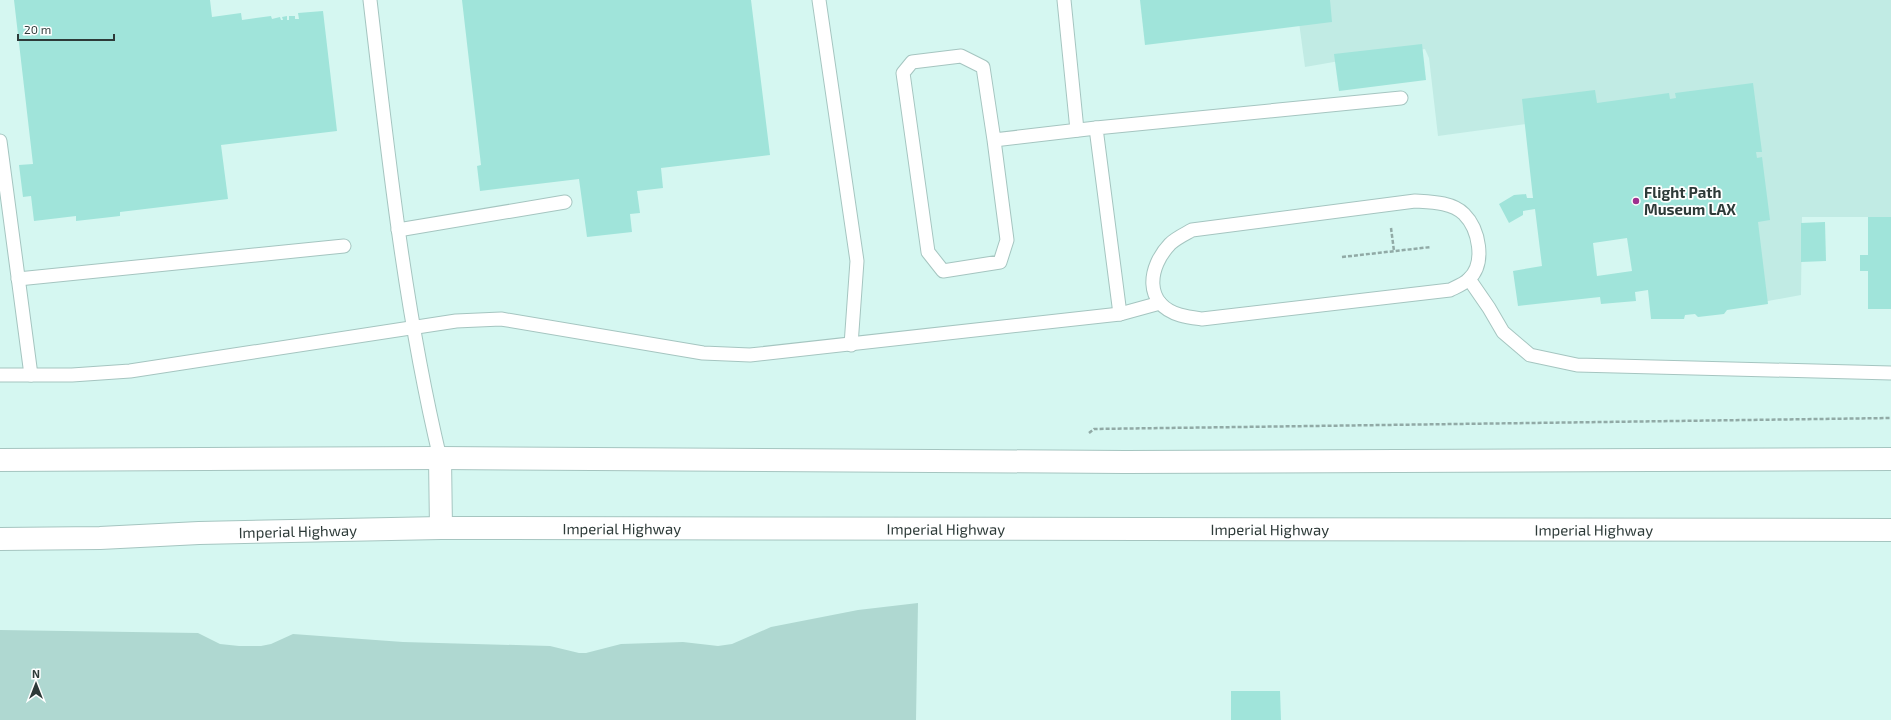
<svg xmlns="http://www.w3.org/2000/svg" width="1891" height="720" font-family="'Exo 2',sans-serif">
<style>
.built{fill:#c1ebe4}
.green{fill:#afd8d1}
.building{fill:#a0e4da;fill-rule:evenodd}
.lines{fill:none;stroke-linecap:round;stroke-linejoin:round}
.service-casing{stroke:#a5c5c0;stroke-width:15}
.primary-casing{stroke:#a5c5c0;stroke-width:24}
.path{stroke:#91aaa6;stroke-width:2.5;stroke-dasharray:4 2;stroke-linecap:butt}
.service{stroke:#fff;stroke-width:13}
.primary{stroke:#fff;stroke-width:22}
.poi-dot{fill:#9e308e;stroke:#fff;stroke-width:1.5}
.labels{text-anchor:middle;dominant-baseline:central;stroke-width:3.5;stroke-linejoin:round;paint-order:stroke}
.poi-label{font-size:15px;font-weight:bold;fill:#2d3a38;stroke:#fff;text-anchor:start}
.street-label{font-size:15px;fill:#2d3a38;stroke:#fff}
</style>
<rect width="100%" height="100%" fill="#d5f7f1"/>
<!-- built -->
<path class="built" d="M1296 0H1891V217H1802L1801 295 1768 301 1662 311 1636 109 1438 136 1429 58 1425 49 1345 60 1305 67Z"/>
<!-- green -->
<path class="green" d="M918 603 916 720H0V630L198 633 220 644 239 646H261L271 644 293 634 403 642 550 646 579 653H586L621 644 683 642 718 646 732 644 771 627 858 610Z"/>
<!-- building -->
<g class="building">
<path d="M14 0H210L212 17 241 13 242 20 271 16 272 19 280 17 281 20H283L282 17 287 16V20H289V16H295V19H299L298 13 323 11 337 131 221 145 228 199 120 212V216L76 221V216L34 221 31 196 23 197 19 165 33 164Z"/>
<path d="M462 0H751L770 155 661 168 663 188 637 191 640 213 630 214 632 232 587 237 579 179 480 191 477 166 481 165Z"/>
<path d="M1140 0H1330L1332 22 1145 45Z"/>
<path d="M1422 44 1426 80 1339 91 1334 54Z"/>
<path d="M1753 83 1762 152H1756L1757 158 1762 157 1770 220 1758 222 1768 304 1727 310 1724 314 1698 317 1695 314 1685 315 1684 319H1651L1648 290 1635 292 1636 301 1601 304 1600 297 1518 306 1513 271 1542 266 1535 209 1523 211V215L1509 223 1499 204 1514 195 1526 194 1527 198H1533L1522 99 1595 90 1597 103 1669 93 1670 99 1676 98 1675 93ZM1627 238 1632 271 1597 276 1593 243Z"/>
<path d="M1868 217H1891V309H1868V271H1860V255H1868Z"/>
<path d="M1825 222 1826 261 1801 262V223Z"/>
<path d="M1231 691H1280L1281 720H1231Z"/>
</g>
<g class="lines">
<!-- service casing -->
<g class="service-casing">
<g id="service">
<path d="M370 0C388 153 404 307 440 458"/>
<path d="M819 0 857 261 851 345"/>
<path d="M1064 0 1077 130"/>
<path d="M994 140 983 67 961 56 912 62 903 73 928 252 943 271 1000 262 1007 240 994 140 1096 128"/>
<path d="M0 141 31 375"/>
<path d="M1415 201C1431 202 1452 202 1464 214 1479 229 1486 263 1469 279 1464 284 1456 287 1450 290L1202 319C1195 318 1187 317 1180 315 1143 304 1148 267 1170 244 1176 238 1185 234 1192 230Z"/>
<path d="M398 230 565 202"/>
<path d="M18 279 344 246"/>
<path d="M1469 279 1489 308 1503 332 1530 355 1577 365 1891 373"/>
<path d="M1120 314 1096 128 1401 98"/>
<path d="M0 375H72L130 371 456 321 501 319 703 353 750 355 1120 314 1160 303"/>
</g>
</g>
<!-- primary casing -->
<g class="primary-casing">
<g id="primary">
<path d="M440 458 441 528"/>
<path d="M0 460 440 458 1125 462 1891 459"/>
<path id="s1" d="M0 539 100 538 199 533 441 528 1891 530"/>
</g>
</g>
<!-- path -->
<g class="path">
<path d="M1391 228 1394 251"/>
<path d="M1342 257 1431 247"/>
<path d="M1089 433 1094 429 1891 418"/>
</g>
<!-- service -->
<use href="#service" class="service"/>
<!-- primary -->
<use href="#primary" class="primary"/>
</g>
<!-- markers -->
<circle class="poi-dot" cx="1636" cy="201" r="4"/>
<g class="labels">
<!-- poi labels -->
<g class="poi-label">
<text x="1644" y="192">Flight Path<tspan x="1644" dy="17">Museum LAX</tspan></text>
</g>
<!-- street labels -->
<g class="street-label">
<text stroke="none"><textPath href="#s1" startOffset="622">Imperial Highway</textPath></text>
<text stroke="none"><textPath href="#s1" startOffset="946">Imperial Highway</textPath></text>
<text stroke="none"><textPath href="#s1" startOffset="1270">Imperial Highway</textPath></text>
<text stroke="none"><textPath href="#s1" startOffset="1594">Imperial Highway</textPath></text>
<text stroke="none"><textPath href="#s1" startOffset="298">Imperial Highway</textPath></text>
</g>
</g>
<!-- north arrow -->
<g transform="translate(36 684)" stroke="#ffffff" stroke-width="3" paint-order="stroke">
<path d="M0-3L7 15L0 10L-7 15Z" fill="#2d3a38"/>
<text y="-6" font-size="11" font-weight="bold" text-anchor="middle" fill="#2d3a38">N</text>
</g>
<!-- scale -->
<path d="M18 34v6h96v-6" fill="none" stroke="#2d3a38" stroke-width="2"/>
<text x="24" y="34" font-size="12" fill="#2d3a38" stroke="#ffffff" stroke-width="3" paint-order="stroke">20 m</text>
</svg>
